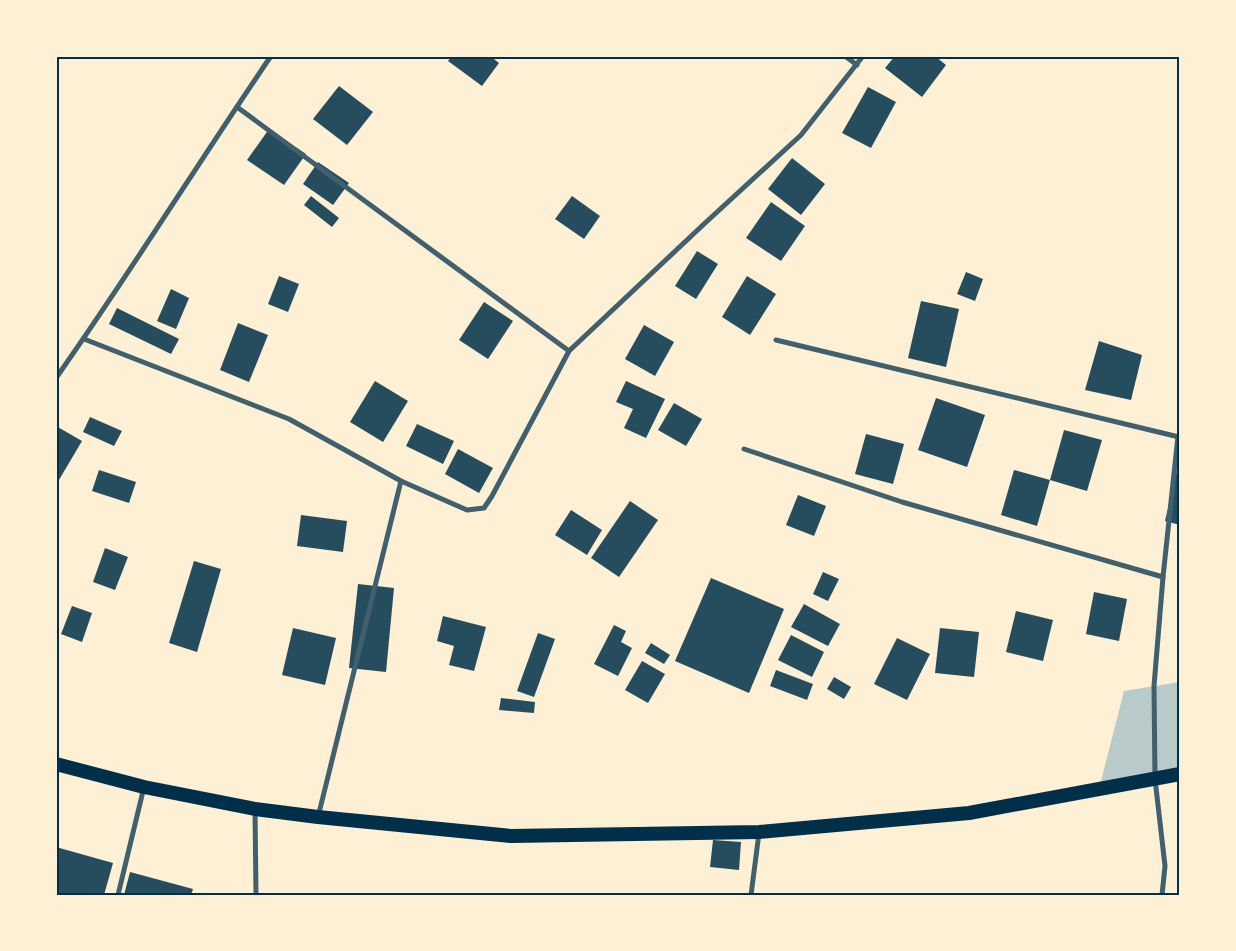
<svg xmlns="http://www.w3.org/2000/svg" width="1236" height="951" font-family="Quicksand,sans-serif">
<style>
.green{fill:#b9caca}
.building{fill:#264d5e}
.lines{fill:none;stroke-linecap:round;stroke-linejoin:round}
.minor{stroke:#3f606c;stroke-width:5}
.trunk{stroke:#003049;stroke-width:14}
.neatline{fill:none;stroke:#003049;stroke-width:2}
</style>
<rect width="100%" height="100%" fill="#fdf0d5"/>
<!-- green -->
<path class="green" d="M1180 682V774L1099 789 1124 691Z"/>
<!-- building -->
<g class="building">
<path d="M452 56H490L499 63 482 86 448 61Z"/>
<path d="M895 56H935L946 65 922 97 885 68Z"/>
<path d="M339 86 373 112 347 145 313 119Z"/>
<path d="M868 87 896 102 871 148 842 133Z"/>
<path d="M269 129 306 154 284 185 247 160Z"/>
<path d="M792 158 825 184 801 215 768 189Z"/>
<path d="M318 162 349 183 333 205 303 184Z"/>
<path d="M311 196 339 218 332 227 304 205Z"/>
<path d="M572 196 600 216 584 239 555 219Z"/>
<path d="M771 202 805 226 781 261 746 238Z"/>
<path d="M697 251 718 264 696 299 675 286Z"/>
<path d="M966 272 983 279 975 301 957 294Z"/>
<path d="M279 276 299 284 288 312 268 304Z"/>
<path d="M747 276 776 294 750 335 722 317Z"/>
<path d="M171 289 189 298 176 329 157 321Z"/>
<path d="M921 301 959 309 946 367 908 358Z"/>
<path d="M484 302 513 321 488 359 459 340Z"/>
<path d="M117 308 179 339 171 354 109 324Z"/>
<path d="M238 323 268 335 249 382 220 370Z"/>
<path d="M644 325 674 342 655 376 625 359Z"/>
<path d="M1099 341 1142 355 1131 400 1085 390Z"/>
<path d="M375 381 408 401 383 442 350 422Z"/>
<path d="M626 381 665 399 646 438 624 428 633 409 616 402Z"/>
<path d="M936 398 985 415 967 467 918 450Z"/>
<path d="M674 403 702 419 686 446 658 430Z"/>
<path d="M90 417 122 431 114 446 83 432Z"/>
<path d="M417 424 454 441 443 464 406 446Z"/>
<path d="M56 426 82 441 56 485Z"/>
<path d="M1064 430 1102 440 1087 491 1050 480Z"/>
<path d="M866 434 904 444 893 484 855 474Z"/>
<path d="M458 449 493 468 479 493 445 474Z"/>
<path d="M1178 466 1180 467V525L1165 521Z"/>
<path d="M99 470 136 482 129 503 92 491Z"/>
<path d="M1014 470 1050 480 1037 526 1001 515Z"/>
<path d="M798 495 826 506 814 536 786 525Z"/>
<path d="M630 501 658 520 619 577 591 558Z"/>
<path d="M571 510 602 530 587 555 555 535Z"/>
<path d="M301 515 347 521 343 552 297 546Z"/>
<path d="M105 548 128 557 115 590 93 582Z"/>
<path d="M194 561 221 569 197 652 169 643Z"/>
<path d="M823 572 839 579 828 601 813 594Z"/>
<path d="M711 578 784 609 749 693 675 661Z"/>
<path d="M358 584 394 588 386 672 349 668Z"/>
<path d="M1094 592 1127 599 1119 641 1086 634Z"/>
<path d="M804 604 840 624 828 646 791 627Z"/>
<path d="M72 606 92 613 82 642 61 634Z"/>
<path d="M1016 611 1053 620 1043 661 1006 652Z"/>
<path d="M443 616 486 627 474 671 449 665 454 646 437 641Z"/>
<path d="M614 625 626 631 621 642 632 648 618 676 594 664Z"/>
<path d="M293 628 336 638 325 685 282 675Z"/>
<path d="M940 628 979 632 974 677 935 673Z"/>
<path d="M538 633 555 639 534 697 517 691Z"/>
<path d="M791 635 824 652 812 677 778 660Z"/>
<path d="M897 638 930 654 907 700 874 684Z"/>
<path d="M651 643 670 655 664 664 645 653Z"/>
<path d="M642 661 665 674 648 703 625 690Z"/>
<path d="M776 670 813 684 807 700 770 686Z"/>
<path d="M834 677 851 687 844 699 827 689Z"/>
<path d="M501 698 535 702 534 713 499 710Z"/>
<path d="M713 840 741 842 739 870 710 867Z"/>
<path d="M56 847 113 863 104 895 56 894Z"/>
<path d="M130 872 193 889 191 895H124Z"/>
</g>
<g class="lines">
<!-- minor -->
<g class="minor">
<path d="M845 56 857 65"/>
<path d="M237 107 569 351"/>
<path d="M84 339 289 419 401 481 467 510 484 508 492 496 569 351 704 224 801 135 863 56"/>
<path d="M776 340 1179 437"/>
<path d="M56 378C130 273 198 163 271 56"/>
<path d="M744 449 902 502 1163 577"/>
<path d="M255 810 256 895"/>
<path d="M318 817 401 481"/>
<path d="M118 895 144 787"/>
<path d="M751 895 759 833"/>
<path d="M1162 895 1165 866 1155 779 1154 686 1163 577 1178 436"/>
</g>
<!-- trunk -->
<path class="trunk" d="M56 764 144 787 255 809 318 817 511 836 759 832 969 813 1180 774"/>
</g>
<!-- border -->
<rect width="1236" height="951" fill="none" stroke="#fdf0d5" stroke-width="115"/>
<rect x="58" y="58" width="1120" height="836" class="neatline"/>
</svg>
